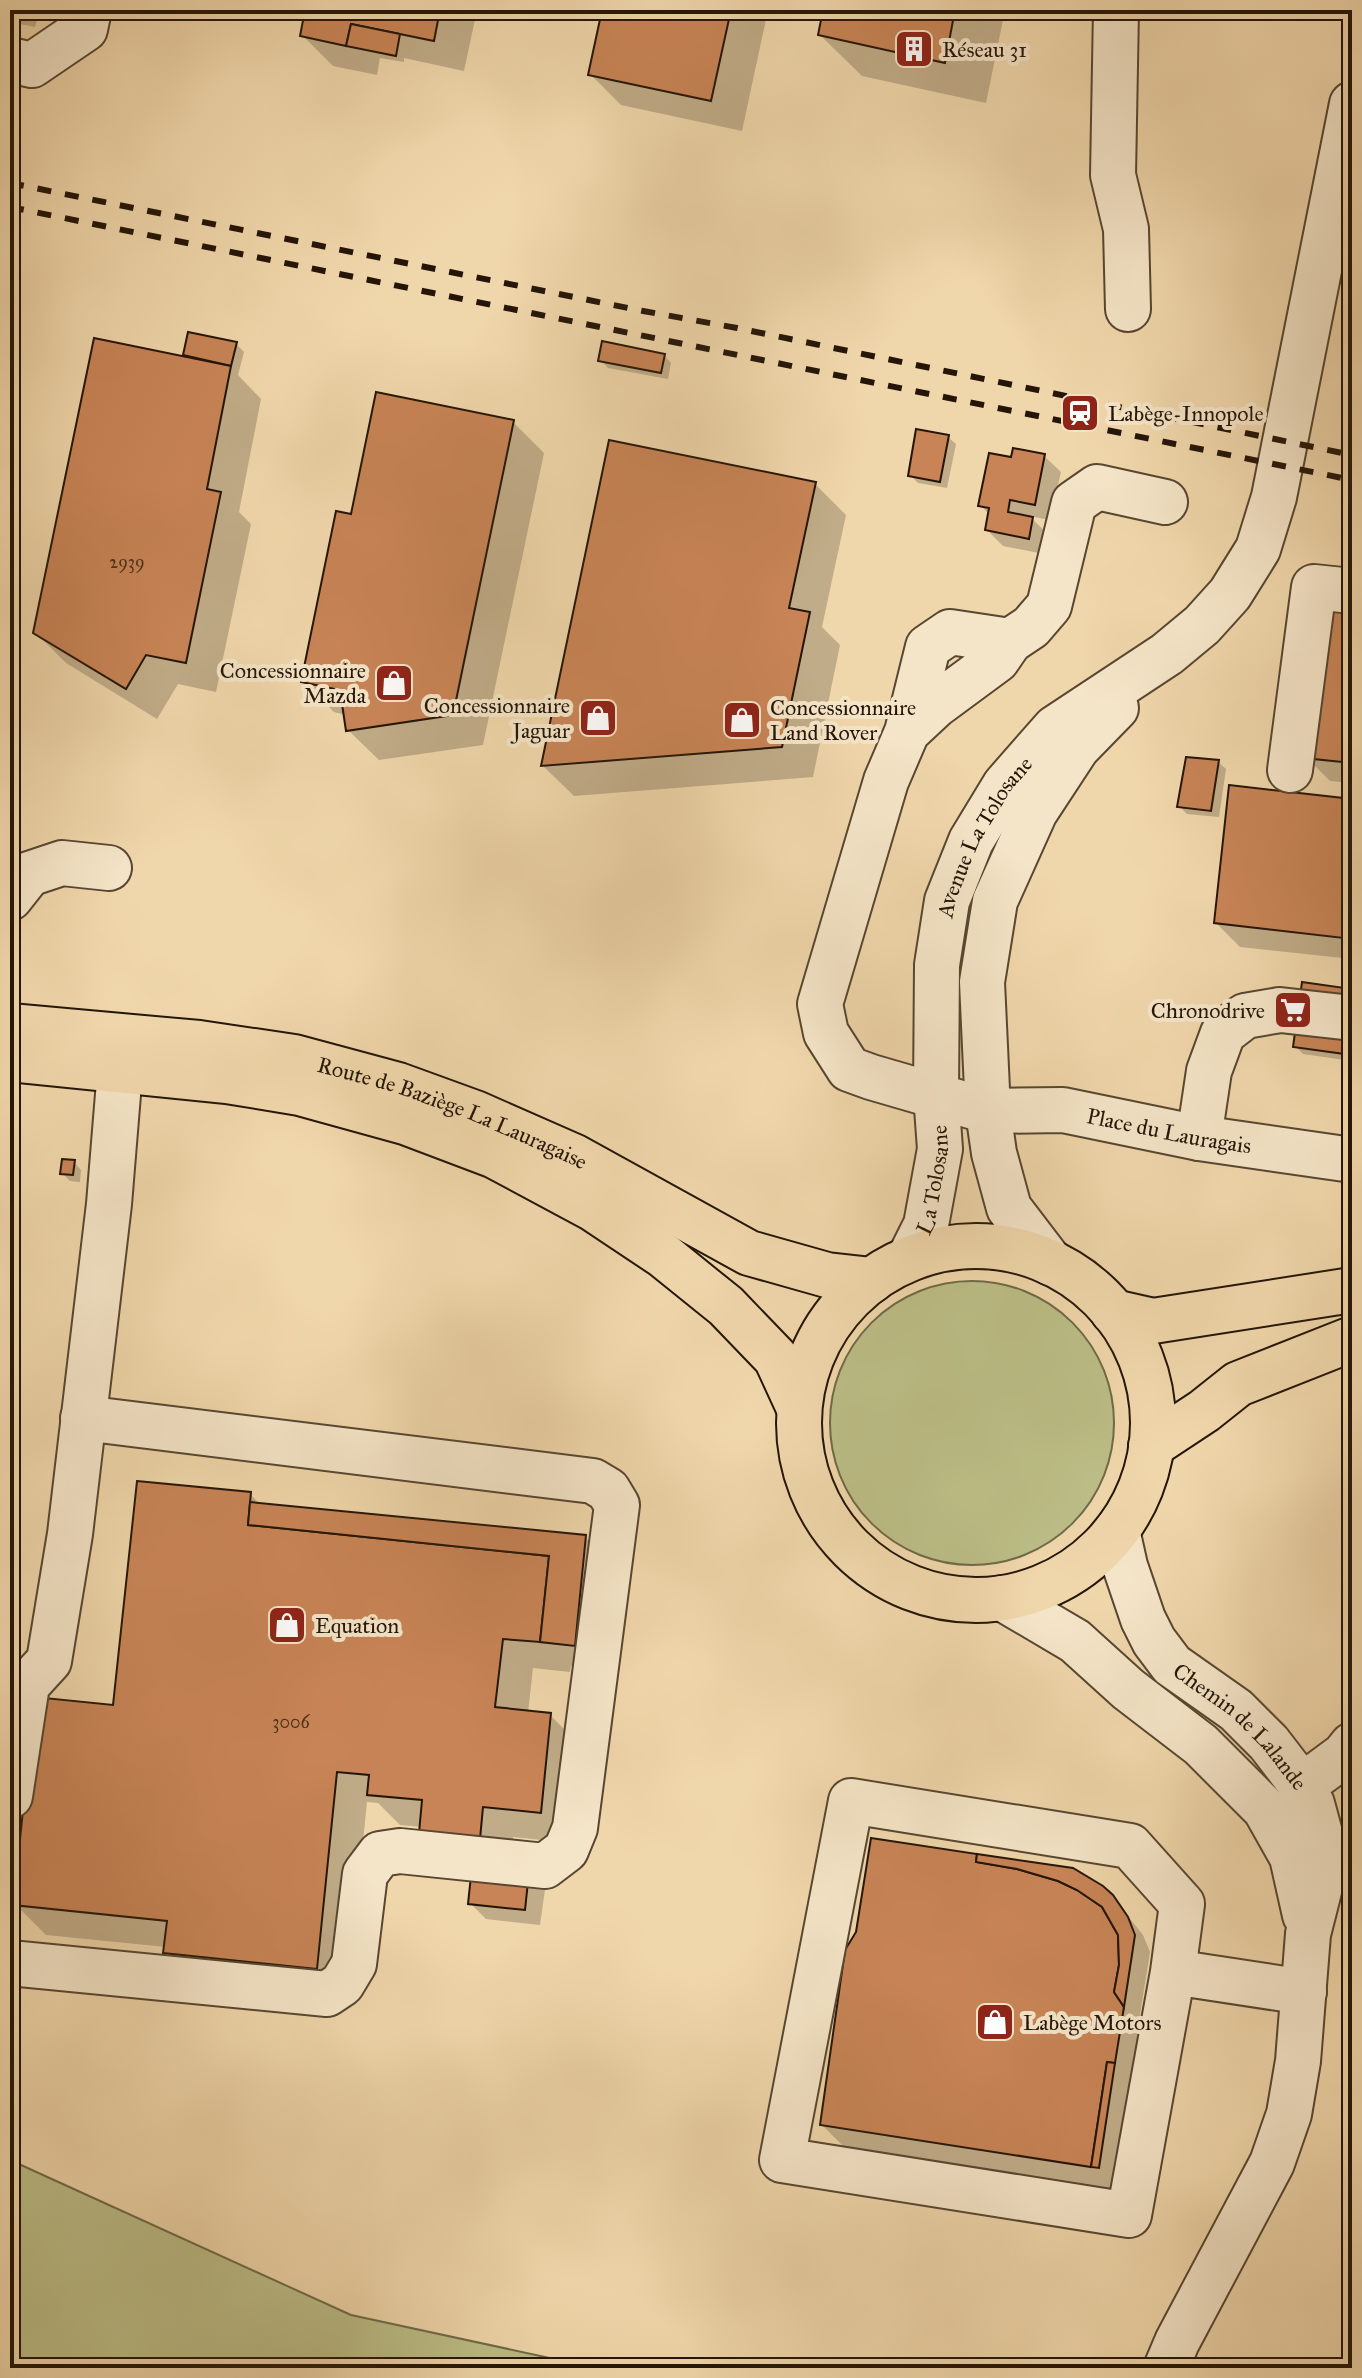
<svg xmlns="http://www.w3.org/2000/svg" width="1362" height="2378" font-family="'IM FELL Great Primer',serif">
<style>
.green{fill:#bcbe87;stroke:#706a48;stroke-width:2}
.shadow{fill:#0003}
.building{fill:#c88456;stroke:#241508;stroke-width:2}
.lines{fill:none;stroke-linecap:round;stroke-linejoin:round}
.minor-casing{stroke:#574631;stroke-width:48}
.major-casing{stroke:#241508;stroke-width:48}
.minor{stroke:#f5e5c8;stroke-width:44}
.major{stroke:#f0d7ab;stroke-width:44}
.rail{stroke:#241508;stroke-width:6;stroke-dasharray:14 14;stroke-linecap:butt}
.labels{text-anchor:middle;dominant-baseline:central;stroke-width:8;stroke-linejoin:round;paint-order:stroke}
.number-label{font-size:18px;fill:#4d311c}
.poi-label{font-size:22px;fill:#241508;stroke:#f5e5c8;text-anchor:start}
.street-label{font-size:22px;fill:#241508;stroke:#f5e5c8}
</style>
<rect width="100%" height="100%" fill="#f0d7ab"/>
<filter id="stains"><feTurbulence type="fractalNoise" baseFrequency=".0025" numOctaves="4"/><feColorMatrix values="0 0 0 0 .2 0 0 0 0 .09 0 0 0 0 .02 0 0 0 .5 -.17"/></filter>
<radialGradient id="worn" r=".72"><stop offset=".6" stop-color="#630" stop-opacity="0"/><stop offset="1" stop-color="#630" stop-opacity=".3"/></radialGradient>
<!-- green -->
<g class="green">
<circle cx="972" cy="1423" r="142"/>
<path d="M10 2160 351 2315 596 2368H10Z"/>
</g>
<!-- shadow -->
<g class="shadow">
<path d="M10 10H40L35 27 10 22Z"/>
<path d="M307 10H477L464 71 404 58V62L380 58 377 75 333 66 302 35Z"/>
<path d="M604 10H768L742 131 621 105 590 74Z"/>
<path d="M825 10H1005L986 103 862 76 820 35Z"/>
<path d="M236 344 244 352 238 375 261 399 239 512 251 524 216 692 178 684 157 719 66 663 35 632 189 359 185 355Z"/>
<path d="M664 355 671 363 668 379 608 368 601 360Z"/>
<path d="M513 422 544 453 483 745 379 760 348 730 346 715 334 712 303 681 352 516Z"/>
<path d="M948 437 956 444 947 488 918 483 910 475Z"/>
<path d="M1044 456 1061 472 1050 520 1029 516 1049 535 1044 554 1003 546 987 530 990 515 980 505 1013 459Z"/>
<path d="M815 484 846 515 822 627 840 645 813 777 574 796 543 766Z"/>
<path d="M1352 610V783L1330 781 1306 757Z"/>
<path d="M1218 762 1226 769 1219 817 1187 814 1179 806Z"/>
<path d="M1352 801V959L1240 947 1216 923Z"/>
<path d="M1352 991V1061L1303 1054 1295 1046Z"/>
<path d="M74 1162 81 1170 80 1182 70 1181 62 1173Z"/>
<path d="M250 1494 261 1505 585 1537 609 1561 598 1669 571 1666 570 1672 533 1668 528 1713 550 1715 581 1746 571 1843 513 1837 510 1872 528 1874 545 1890 540 1925 486 1919 470 1903 474 1865 421 1827 400 1825 378 1803 367 1802 347 1999 196 1983 165 1952 166 1947 46 1935 15 1904 115 1707Z"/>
<path d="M1119 1905 1143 1935 1150 1952 1139 2021 1147 2032 1114 2190 846 2149 822 2125Z"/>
</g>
<!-- building -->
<g class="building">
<path d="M305 10H440L434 41 351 24 346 46 300 36Z"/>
<path d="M602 10H731L711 101 588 75Z"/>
<path d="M823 10H955L945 63 818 35Z"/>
<path d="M351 24 400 34 396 56 346 46Z"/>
<path d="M188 332 237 342 231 366 183 355Z"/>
<path d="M94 338 231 366 207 489 221 492 186 663 146 655 126 689 33 633Z"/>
<path d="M602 341 665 354 661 373 598 361Z"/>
<path d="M376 392 514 420 453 715 346 731 340 690 301 682 336 511 351 514Z"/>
<path d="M916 429 949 435 940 482 908 476Z"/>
<path d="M609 440 816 482 789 608 810 612 782 747 541 766Z"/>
<path d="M1013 448 1045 454 1035 505 1010 500 1008 512 1033 517 1029 539 985 530 989 508 978 506 989 453 1011 457Z"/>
<path d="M1321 604 1352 608V763L1304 758Z"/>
<path d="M1186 757 1219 760 1211 811 1177 807Z"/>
<path d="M1229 785 1352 799V939L1214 923Z"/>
<path d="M1302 982 1352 989V1055L1293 1047Z"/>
<path d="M62 1159 75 1160 73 1175 60 1174Z"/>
<path d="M137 1481 251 1492 248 1525 549 1556 540 1642 503 1639 495 1707 551 1713 541 1813 483 1807 480 1839 419 1833 422 1800 367 1795 369 1775 337 1772 317 1969 163 1953 167 1921 13 1905 35 1697 113 1705Z"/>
<path d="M250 1502 586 1535 575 1646 540 1642 549 1556 248 1525Z"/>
<path d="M871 1838 977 1854 976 1862 1017 1869 1058 1881 1077 1890 1102 1907 1118 1935 1119 1965 1114 1992 1124 2007 1115 2063 1107 2062 1091 2167 820 2125 845 1950 856 1932Z"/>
<path d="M977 1854 1073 1868 1103 1886 1113 1895 1128 1917 1135 1935 1124 2007 1114 1992 1119 1965 1118 1935 1102 1907 1077 1890 1058 1881 1017 1869 976 1862Z"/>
<path d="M472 1866 529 1872 525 1910 468 1904Z"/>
<path d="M1107 2062 1115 2063 1099 2168 1091 2167Z"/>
</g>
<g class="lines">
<!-- minor casing -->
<g class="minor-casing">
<g id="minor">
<path d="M1116 10 1113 175 1126 229 1128 309"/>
<path d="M10 60 32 65 85 29 89 10"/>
<path d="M1010 641 1031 627 1049 606 1074 503 1097 487 1165 502"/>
<path id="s1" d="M907 732 936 705 997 660 1010 641 950 632 928 647 907 732 886 781 820 1004 826 1033 849 1069 871 1077 988 1111 1063 1110 1199 1138 1352 1160"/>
<path d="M1290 770 1314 587 1352 591"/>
<path d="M10 898 29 874 62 863 109 868"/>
<path d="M1199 1138 1209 1071 1223 1033 1245 1016 1280 1010 1352 1018"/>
<path id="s2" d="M909 1259 926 1225 940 1149 936 1094 937 965 947 901 971 841 1005 785 1055 728 1167 654 1202 625 1230 594 1258 549 1274 497 1352 104"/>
<path d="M1051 1263 1009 1208 994 1153 988 1111 982 982 995 901 1035 812 1077 748 1116 708"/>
<path id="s3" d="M1117 1530 1125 1566 1143 1619 1154 1641 1172 1665 1236 1710 1269 1743 1302 1786 1312 1804 1324 1848 1321 1883 1308 1934 1298 2061 1289 2114 1272 2163 1177 2342 1166 2368"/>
<path d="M1002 1598 1075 1641 1128 1689 1201 1745 1265 1809 1292 1857 1305 1915"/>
<path d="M1302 1786 1344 1755 1352 1745"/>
<path d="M10 1796 27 1685 49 1661 70 1534 109 1204 120 1070"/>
<path d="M10 1963 327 1994 342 1984 354 1964 365 1874 380 1854 400 1851 545 1866 566 1850 575 1828 617 1505 608 1490 593 1481 83 1418"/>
<path d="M1173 1972 1129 2215 782 2160 851 1801 1130 1846 1182 1904 1173 1972 1304 1992"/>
</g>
</g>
<!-- major casing -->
<g class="major-casing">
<g id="major">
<path id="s4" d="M10 1026 199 1043 294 1057 398 1085 475 1113 575 1157 749 1253 827 1275 872 1280"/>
<path d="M10 1059 227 1081 300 1093 405 1122 495 1156 592 1208 664 1256 726 1306 776 1358 799 1408"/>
<circle cx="976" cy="1423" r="177"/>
<path d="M1113 1312 1153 1321 1352 1290"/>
<path d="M1151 1446 1204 1411 1238 1384 1352 1339"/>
</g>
</g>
<!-- minor -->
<use href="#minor" class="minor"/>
<!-- major -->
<use href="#major" class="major"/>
<!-- rail -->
<g class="rail">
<path d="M10 183 643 311 737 328 1352 455"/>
<path d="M10 207 1352 480"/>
</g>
</g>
<!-- icons -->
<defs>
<g id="building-square" transform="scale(2)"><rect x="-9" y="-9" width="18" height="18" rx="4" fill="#8f2418" stroke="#f5e5c8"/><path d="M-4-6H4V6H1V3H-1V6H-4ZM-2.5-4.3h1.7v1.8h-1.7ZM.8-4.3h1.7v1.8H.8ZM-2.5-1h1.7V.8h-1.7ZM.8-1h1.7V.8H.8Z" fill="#fff"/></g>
<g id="station-square" transform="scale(2)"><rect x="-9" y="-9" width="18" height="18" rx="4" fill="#8f2418" stroke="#f5e5c8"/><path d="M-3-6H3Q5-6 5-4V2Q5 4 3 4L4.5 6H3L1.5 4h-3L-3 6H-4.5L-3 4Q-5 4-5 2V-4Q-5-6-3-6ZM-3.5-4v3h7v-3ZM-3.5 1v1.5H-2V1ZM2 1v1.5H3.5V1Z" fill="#fff"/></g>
<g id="shop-square" transform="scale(2)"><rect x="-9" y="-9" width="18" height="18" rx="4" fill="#8f2418" stroke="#f5e5c8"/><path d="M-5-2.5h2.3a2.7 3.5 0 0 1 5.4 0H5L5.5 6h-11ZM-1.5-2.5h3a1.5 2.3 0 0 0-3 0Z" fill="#fff"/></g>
<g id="supermarket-square" transform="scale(2)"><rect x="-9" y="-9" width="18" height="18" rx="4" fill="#8f2418" stroke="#f5e5c8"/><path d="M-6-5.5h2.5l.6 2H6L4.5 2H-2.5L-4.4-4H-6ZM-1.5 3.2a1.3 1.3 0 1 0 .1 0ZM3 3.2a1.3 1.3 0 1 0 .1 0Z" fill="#fff"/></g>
</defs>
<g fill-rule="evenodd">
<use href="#building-square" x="914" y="49"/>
<use href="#station-square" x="1080" y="413"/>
<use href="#shop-square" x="394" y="683"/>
<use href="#shop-square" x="598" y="718"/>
<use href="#shop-square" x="742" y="720"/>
<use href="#supermarket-square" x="1293" y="1010"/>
<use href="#shop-square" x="287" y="1625"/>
<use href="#shop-square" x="995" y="2022"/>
</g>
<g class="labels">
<!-- number labels -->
<g class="number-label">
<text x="127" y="562">2939</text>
<text x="291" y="1722">3006</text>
</g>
<!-- poi labels -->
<g class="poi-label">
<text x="942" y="49">Réseau 31</text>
<text x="1108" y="413">Labège-Innopole</text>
<text x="366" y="670" text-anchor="end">Concessionnaire<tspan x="366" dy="25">Mazda</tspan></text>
<text x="570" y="705" text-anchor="end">Concessionnaire<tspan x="570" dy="25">Jaguar</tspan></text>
<text x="770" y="707">Concessionnaire<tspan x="770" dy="25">Land Rover</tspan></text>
<text x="1265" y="1010" text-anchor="end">Chronodrive</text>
<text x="315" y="1625">Equation</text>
<text x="1023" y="2022">Labège Motors</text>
</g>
<!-- street labels -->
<g class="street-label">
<text stroke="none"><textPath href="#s2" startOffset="438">Avenue La Tolosane</textPath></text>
<text stroke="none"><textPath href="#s4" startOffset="454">Route de Baziège La Lauragaise</textPath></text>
<text stroke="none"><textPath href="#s1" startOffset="1000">Place du Lauragais</textPath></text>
<text stroke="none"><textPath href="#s2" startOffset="84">La Tolosane</textPath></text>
<text stroke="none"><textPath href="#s3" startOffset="240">Chemin de Lalande</textPath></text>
</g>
</g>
<!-- margin -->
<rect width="1362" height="2378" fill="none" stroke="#f0d7ab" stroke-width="40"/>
<rect x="12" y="12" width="1338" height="2354" fill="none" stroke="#241508" stroke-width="4"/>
<rect x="20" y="20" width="1322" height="2338" fill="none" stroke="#241508" stroke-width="2"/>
<rect width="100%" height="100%" filter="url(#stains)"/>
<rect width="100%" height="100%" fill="url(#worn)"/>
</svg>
